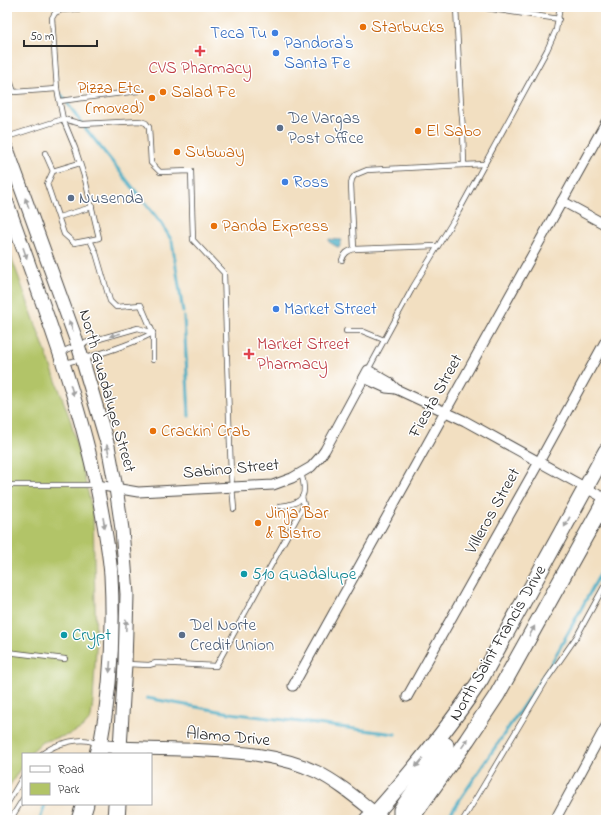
<svg xmlns="http://www.w3.org/2000/svg" width="613" height="827" font-family="'Indie Flower',sans-serif">
<style>
.green{fill:#b2c467;stroke:#6e7849}
.water{fill:#42aac2;stroke:#366a76}
.lines{fill:none;stroke-linecap:round;stroke-linejoin:round}
.stream{stroke:#42aac2;stroke-width:3}
.service-casing{stroke:#494642;stroke-width:6}
.minor-casing{stroke:#494642;stroke-width:11}
.tertiary-casing{stroke:#494642;stroke-width:14}
.secondary-casing{stroke:#494642;stroke-width:15}
.trunk-casing{stroke:#494642;stroke-width:17}
.motorway-casing{stroke:#494642;stroke-width:19}
.service{stroke:#fff;stroke-width:4.5}
.minor{stroke:#fff;stroke-width:9}
.tertiary{stroke:#fff;stroke-width:12}
.secondary{stroke:#fff;stroke-width:13}
.trunk{stroke:#fff;stroke-width:15}
.motorway{stroke:#fff;stroke-width:17}
.oneway{fill:#a0a0a0}
.food-dot{fill:#e8710a;stroke:#fff;stroke-width:1.5}
.shop-dot{fill:#3f7fe0;stroke:#fff;stroke-width:1.5}
.health-dot{fill:#e0444e;stroke:#fff;stroke-width:1.5}
.service-dot{fill:#5c6f8a;stroke:#fff;stroke-width:1.5}
.culture-dot{fill:#0f9aa8;stroke:#fff;stroke-width:1.5}
.labels{text-anchor:middle;dominant-baseline:central;stroke-width:3;stroke-linejoin:round;paint-order:stroke}
.food-label{font-size:17px;fill:#c56008;stroke:#fff;text-anchor:start}
.shop-label{font-size:17px;fill:#366cbe;stroke:#fff;text-anchor:start}
.health-label{font-size:17px;fill:#be3a42;stroke:#fff}
.service-label{font-size:17px;fill:#4e5e75;stroke:#fff;text-anchor:start}
.street-label{font-size:17px;fill:#2b2b2b;stroke:#fff}
.culture-label{font-size:17px;fill:#0d838f;stroke:#fff;text-anchor:start}
</style>
<rect width="100%" height="100%" fill="#fff"/>
<filter id="ink" filterUnits="userSpaceOnUse"><feTurbulence type="fractalNoise" baseFrequency=".025" numOctaves="2"/><feDisplacementMap in="SourceGraphic" scale="8" xChannelSelector="R" yChannelSelector="G"/><feConvolveMatrix kernelMatrix="1 2 1 2 8 2 1 2 1" color-interpolation-filters="sRGB"/></filter>
<filter id="wash" filterUnits="userSpaceOnUse"><feTurbulence type="fractalNoise" baseFrequency=".012" numOctaves="4" result="noise"/><feDisplacementMap in="SourceGraphic" scale="16" xChannelSelector="R" yChannelSelector="G"/><feGaussianBlur stdDeviation="0.9" result="paint"/><feColorMatrix in="noise" values="0 0 0 0 0 0 0 0 0 0 0 0 0 0 0 0 0 1.4 0 .05"/><feComposite in="paint" operator="in"/></filter>
<g filter="url(#wash)">
<rect width="100%" height="100%" fill="#f2dfc1"/>
<!-- green -->
<path class="green" d="M7 245 71 422 93 513 96 648 93 701 91 718 82 728 71 734 42 742 29 754H23V764L7 790Z"/>
<!-- water -->
<path class="water" d="M329 239 342 240 339 248 329 242Z"/>
<g class="lines">
<!-- stream -->
<g class="stream">
<path d="M61 94 82 124 161 223 172 241 183 312"/>
<path d="M184 317 189 416"/>
<path d="M147 698 230 713 395 734"/>
<path d="M40 820 45 804"/>
<path d="M446 820 550 666 606 563"/>
</g>
</g>
</g>
<g filter="url(#ink)">
<g class="lines">
<!-- service casing -->
<g class="service-casing">
<g id="service">
<path d="M456 7 461 105 463 130 464 165 485 164"/>
<path d="M479 7 559 19"/>
<path d="M7 72 14 92 57 89"/>
<path d="M60 101 138 91"/>
<path d="M7 137 63 119 82 124 140 121 146 123 149 127 151 163 160 172 191 171 193 240 224 273 231 475 234 509"/>
<path d="M45 153 53 171 47 184 64 234 74 243 90 240 96 253 110 301 116 307 141 305 153 333V360"/>
<path d="M53 171 80 163"/>
<path d="M59 217 92 207"/>
<path d="M90 240 99 238 85 179 75 148 63 119 57 89 52 18 55 13 61 10 103 7"/>
<path d="M354 249 351 184 352 179 355 175 367 170 464 165"/>
<path d="M342 260C344 253 348 251 354 249L437 246"/>
<path d="M346 331H362L384 340"/>
<path d="M61 352 78 345 138 328 153 333"/>
<path d="M65 363C95 356 125 347 153 333"/>
<path d="M368 370 413 287 455 218 547 50 556 30 560 7"/>
<path d="M7 485H95"/>
<path d="M280 506C304 504 308 495 301 473"/>
<path d="M7 652 65 659"/>
<path d="M126 664 149 665 156 663 216 666 304 505 302 497"/>
<path d="M42 754C55 744 84 734 98 745"/>
<path d="M7 804 23 777"/>
<path d="M10 820 23 799"/>
<path d="M463 820 547 679 577 636 606 583"/>
</g>
</g>
<!-- minor casing -->
<g class="minor-casing">
<g id="minor">
<path d="M562 201 606 225"/>
<path d="M364 378 386 388 396 389 465 421 606 499"/>
<path d="M97 485 138 492 273 485 292 478 311 467 320 457 325 450 368 370 389 382 396 389"/>
<path d="M293 686 606 122"/>
<path d="M407 697 539 462 606 340"/>
<path d="M555 820 606 726"/>
</g>
</g>
<!-- tertiary casing -->
<g class="tertiary-casing">
<path id="tertiary" d="M100 746C132 749 165 749 197 750 238 752 279 754 317 772 341 784 362 803 384 820"/>
</g>
<!-- secondary casing -->
<g class="secondary-casing">
<g id="secondary">
<path d="M7 149 78 345 108 446 116 488 122 529 127 594 125 664 120 748"/>
<path d="M7 203C41 300 79 396 99 497 104 523 109 549 111 575 114 632 111 690 100 746"/>
</g>
</g>
<!-- trunk casing -->
<g class="trunk-casing">
<g id="trunk">
<path d="M375 814C414 770 449 728 481 679L606 451"/>
<path d="M401 820V810L446 745"/>
<path d="M410 820 467 740 497 695 606 499"/>
</g>
</g>
<!-- motorway casing -->
<g class="motorway-casing">
<g id="motorway">
<path d="M98 754 100 746"/>
<path d="M120 754V748"/>
<path d="M80 820 85 804"/>
<path d="M116 820 117 804"/>
<path d="M368 820 375 814"/>
</g>
</g>
<!-- service -->
<use href="#service" class="service"/>
<!-- minor -->
<use href="#minor" class="minor"/>
<!-- tertiary -->
<use href="#tertiary" class="tertiary"/>
<!-- secondary -->
<use href="#secondary" class="secondary"/>
<!-- trunk -->
<use href="#trunk" class="trunk"/>
<!-- motorway -->
<use href="#motorway" class="motorway"/>
</g>
<!-- one-way arrows -->
<defs><path id="oneway-solid" d="M-6-.8H1V-3.2L6.5 0L1 3.2V.8H-6Z"/></defs>
<g class="oneway">
<use href="#oneway-solid" transform="translate(27 203) rotate(-110)"/>
<use href="#oneway-solid" transform="translate(25 253) rotate(71)"/>
<use href="#oneway-solid" transform="translate(71 326) rotate(-110)"/>
<use href="#oneway-solid" transform="translate(115 335) rotate(164)"/>
<use href="#oneway-solid" transform="translate(72 390) rotate(73)"/>
<use href="#oneway-solid" transform="translate(108 450) rotate(-102)"/>
<use href="#oneway-solid" transform="translate(567 522) rotate(119)"/>
<use href="#oneway-solid" transform="translate(104 523) rotate(80)"/>
<use href="#oneway-solid" transform="translate(126 625) rotate(-88)"/>
<use href="#oneway-solid" transform="translate(532 631) rotate(-61)"/>
<use href="#oneway-solid" transform="translate(110 667) rotate(94)"/>
<use href="#oneway-solid" transform="translate(465 743) rotate(-55)"/>
<use href="#oneway-solid" transform="translate(419 763) rotate(131)"/>
</g>
</g>
<!-- markers -->
<g class="food-dot">
<circle cx="363" cy="27" r="4"/>
<circle cx="163" cy="92" r="4"/>
<circle cx="152" cy="98" r="4"/>
<circle cx="418" cy="131" r="4"/>
<circle cx="177" cy="152" r="4"/>
<circle cx="214" cy="226" r="4"/>
<circle cx="153" cy="431" r="4"/>
<circle cx="258" cy="523" r="4"/>
</g>
<g class="shop-dot">
<circle cx="275" cy="33" r="4"/>
<circle cx="276" cy="53" r="4"/>
<circle cx="285" cy="182" r="4"/>
<circle cx="276" cy="309" r="4"/>
</g>
<g class="health-dot">
<path d="M198 45h4v4h4v4h-4v4h-4v-4h-4v-4h4z"/>
<path d="M247 348h4v4h4v4h-4v4h-4v-4h-4v-4h4z"/>
</g>
<g class="service-dot">
<circle cx="280" cy="128" r="4"/>
<circle cx="71" cy="198" r="4"/>
<circle cx="182" cy="635" r="4"/>
</g>
<g class="culture-dot">
<circle cx="244" cy="574" r="4"/>
<circle cx="64" cy="635" r="4"/>
</g>
<g class="labels">
<!-- food labels -->
<g class="food-label">
<text x="371" y="27">Starbucks</text>
<text x="144" y="88" text-anchor="end">Pizza Etc.<tspan x="144" dy="20">(moved)</tspan></text>
<text x="171" y="92">Salad Fe</text>
<text x="426" y="131">El Sabo</text>
<text x="185" y="152">Subway</text>
<text x="222" y="226">Panda Express</text>
<text x="161" y="431">Crackin' Crab</text>
<text x="266" y="513">Jinja Bar<tspan x="266" dy="20">&amp; Bistro</tspan></text>
</g>
<!-- shop labels -->
<g class="shop-label">
<text x="267" y="33" text-anchor="end">Teca Tu</text>
<text x="284" y="43">Pandora's<tspan x="284" dy="20">Santa Fe</tspan></text>
<text x="293" y="182">Ross</text>
<text x="284" y="309">Market Street</text>
</g>
<!-- health labels -->
<g class="health-label">
<text x="200" y="68">CVS Pharmacy</text>
<text x="257" y="344" text-anchor="start">Market Street<tspan x="257" dy="20">Pharmacy</tspan></text>
</g>
<!-- service labels -->
<g class="service-label">
<text x="288" y="118">De Vargas<tspan x="288" dy="20">Post Office</tspan></text>
<text x="79" y="198">Nusenda</text>
<text x="190" y="625">Del Norte<tspan x="190" dy="20">Credit Union</tspan></text>
</g>
<!-- street labels -->
<g class="street-label">
<text transform="translate(107 391) rotate(74)">North Guadalupe Street</text>
<text transform="translate(436 396) rotate(-61)">Fiesta Street</text>
<text transform="translate(231 469) rotate(-5)">Sabino Street</text>
<text transform="translate(493 511) rotate(-61)">Villeros Street</text>
<text transform="translate(498 643) rotate(-60)">North Saint Francis Drive</text>
<text transform="translate(228 737) rotate(5)">Alamo Drive</text>
</g>
<!-- culture labels -->
<g class="culture-label">
<text x="252" y="574">510 Guadalupe</text>
<text x="72" y="635">Crypt</text>
</g>
</g>
<!-- margin -->
<rect width="613" height="827" fill="none" stroke="#fff" stroke-width="24"/>
<!-- legend -->
<rect x="22" y="753" width="130" height="52" fill="#ffffff" stroke="#aaaaaa"/>
<rect x="30" y="766" width="20" height="6" fill="#ffffff" stroke="#aaaaaa"/>
<text x="58" y="773" font-size="12" fill="#2b2b2b">Road</text>
<rect x="30" y="783" width="20" height="12" fill="#b2c467" stroke="#aaaaaa"/>
<text x="58" y="793" font-size="12" fill="#2b2b2b">Park</text>
<!-- scale -->
<path d="M24 40v6h73v-6" fill="none" stroke="#2b2b2b" stroke-width="2"/>
<text x="30" y="40" font-size="12" fill="#2b2b2b" stroke="#ffffff" stroke-width="3" paint-order="stroke">50 m</text>
</svg>
